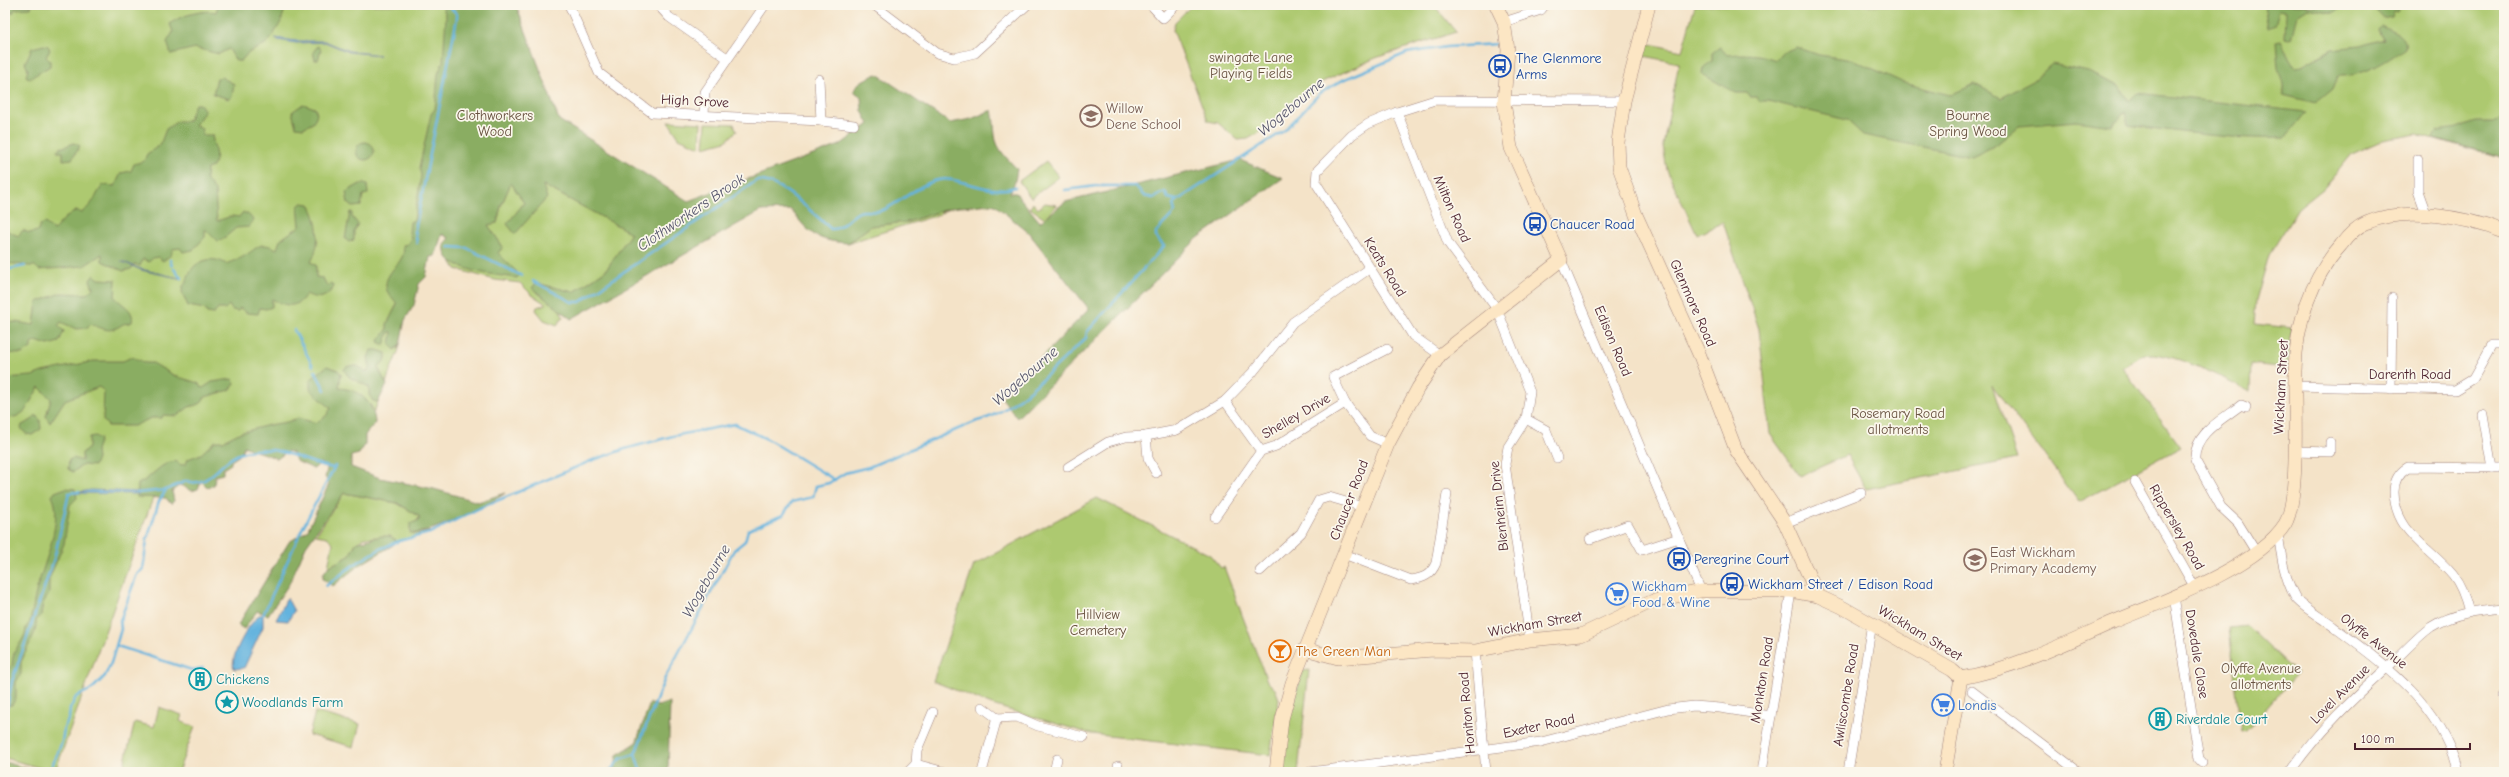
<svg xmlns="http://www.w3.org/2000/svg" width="2509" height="777" font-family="'Comic Neue',sans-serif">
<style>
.green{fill:#adc970;stroke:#7c744e}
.forest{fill:#8aad62;stroke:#6a6646}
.water{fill:#64b3de;stroke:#576984}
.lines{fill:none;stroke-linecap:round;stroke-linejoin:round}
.stream{stroke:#64b3de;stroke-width:2.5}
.street-casing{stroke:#9f817a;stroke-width:10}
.secondary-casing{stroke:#9f817a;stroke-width:14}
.street{stroke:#fff;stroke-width:9}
.secondary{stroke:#fce6c4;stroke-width:13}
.labels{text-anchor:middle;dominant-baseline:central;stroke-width:3.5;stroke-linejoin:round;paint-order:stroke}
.park-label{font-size:14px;fill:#685240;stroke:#fbf7ec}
.transit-label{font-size:14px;fill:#164399;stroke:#fbf7ec;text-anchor:start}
.street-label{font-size:14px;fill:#4a1f2b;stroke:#fbf7ec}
.education-label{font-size:14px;fill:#785e54;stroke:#fbf7ec;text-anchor:start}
.shop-label{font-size:14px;fill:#366cbe;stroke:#fbf7ec;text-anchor:start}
.food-label{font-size:14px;fill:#c56008;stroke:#fbf7ec;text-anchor:start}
.culture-label{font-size:14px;fill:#0d838f;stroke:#fbf7ec;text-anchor:start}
.water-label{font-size:15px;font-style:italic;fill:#53536a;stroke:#fbf7ec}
</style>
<rect width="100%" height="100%" fill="#fbf7ec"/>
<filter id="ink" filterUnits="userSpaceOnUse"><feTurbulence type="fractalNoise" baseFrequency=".025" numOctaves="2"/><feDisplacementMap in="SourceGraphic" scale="8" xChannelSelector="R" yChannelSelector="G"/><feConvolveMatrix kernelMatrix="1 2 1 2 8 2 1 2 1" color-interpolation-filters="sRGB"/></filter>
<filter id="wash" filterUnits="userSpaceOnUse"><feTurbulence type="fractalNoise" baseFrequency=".012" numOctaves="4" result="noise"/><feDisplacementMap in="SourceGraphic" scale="16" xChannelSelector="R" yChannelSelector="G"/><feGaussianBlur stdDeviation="0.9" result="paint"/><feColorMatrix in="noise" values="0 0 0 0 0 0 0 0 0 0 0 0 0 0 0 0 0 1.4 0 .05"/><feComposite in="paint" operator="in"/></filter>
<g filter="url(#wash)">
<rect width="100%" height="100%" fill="#f4e3c8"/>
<!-- green -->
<g class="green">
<path d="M5 5H462L398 349 400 344C399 354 389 370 386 384L379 369 373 401 378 402 374 412 370 404 328 460 267 437 158 484 55 772 5 758Z"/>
<path d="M1192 5H1434L1456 32 1378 57 1322 82 1281 120 1248 139 1238 140 1218 123 1208 121 1173 30 1175 22Z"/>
<path d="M1695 5H2504V158L2417 134 2383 140 2352 154 2324 188 2298 209 2269 255 2256 301 2254 324 2292 328 2288 368 2251 364 2250 392C2230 380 2164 348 2144 355 2137 357 2129 363 2122 367L2181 447 2079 502 1992 385 2017 459 1866 489 1847 455 1800 476 1770 434 1759 329 1723 222 1697 235 1667 170 1663 146 1679 63 1643 56 1646 43 1682 51Z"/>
<path d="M668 121 701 123 700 147 679 138Z"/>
<path d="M706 123 734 124 737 131 726 141 704 147Z"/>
<path d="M1046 161 1059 177 1031 198 1019 181Z"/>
<path d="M511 182 524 203 508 224 543 185 632 233 606 270 574 292 538 284 532 288 560 310 563 317 557 325 544 320 536 310 537 307 546 304 532 295 520 283 495 280 456 269 451 261 480 272 520 275 498 253 503 247 487 224 497 223 501 206Z"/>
<path d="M1033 203 1038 209 1045 203 1057 205 1045 218 1030 208Z"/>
<path d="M950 208 938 215 848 243 871 226 907 222Z"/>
<path d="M344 493 397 503 419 516 414 534 430 531 429 532 395 542V540L375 537 365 538 356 543 349 556 328 567 333 543 327 537 316 535Z"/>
<path d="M1097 498 1210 555 1221 568 1224 567 1267 681 1275 689 1279 699 1270 755 1091 734 992 705 933 681 974 565Z"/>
<path d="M2247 626 2297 674 2246 731 2241 732 2229 628Z"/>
<path d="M1309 670 1298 772H1282L1289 717 1303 671Z"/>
<path d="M159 707 182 715 180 721 195 727 178 772H122L135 722 154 727Z"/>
<path d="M315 712 360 724 354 747 309 735Z"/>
</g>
<!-- forest -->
<g class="forest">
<path d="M5 5H32L31 8 15 9 13 13H5Z"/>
<path d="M218 5H286L281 22 271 39 264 45 248 53 241 61H236L229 49 219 54 195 48 171 54 167 42 173 32 170 24C178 16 204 9 216 12Z"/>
<path d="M445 5H516L559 120 688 201 840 145 869 124 862 111 861 97 854 91C857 81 868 78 877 74L950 123 971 119 992 110C994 119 994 126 995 135 996 149 1008 159 1017 169L1015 182 1010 193H1016L1040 222 1065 202 1240 160 1283 178 1198 238 1017 418 1002 398 1089 309 1028 232 995 205 991 204 950 208 907 222 871 226 848 243C816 241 810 234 791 210L761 211 571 319 532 288 536 283 574 292 606 270 631 233 543 185 547 198 515 234 507 224 524 203 511 183 501 206 497 223 488 225 503 247 498 253 520 275 517 278C496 275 469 273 451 261 445 257 445 251 444 244L449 238 442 234 435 256 430 257 426 277 419 284 414 305 405 320 400 344 395 350 390 345 392 332H389L384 345 378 342 387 330V324L397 304C394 298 386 294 386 286 385 270 408 262 403 245L408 244 411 238 409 233 410 222 414 220 421 175 419 168 431 114 435 109 438 74 443 62 446 16 443 7Z"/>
<path d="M2264 5H2342L2334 13 2308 8 2297 15 2291 39 2285 38 2286 11 2279 10 2275 25 2268 28Z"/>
<path d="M2375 5H2401L2398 12 2394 11 2392 16 2384 18 2377 13Z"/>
<path d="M2381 25C2391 31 2408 34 2405 48 2386 62 2362 77 2338 76L2333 89 2316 103 2283 95V85L2278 68 2276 42 2281 41 2294 67 2302 66 2332 49 2360 46 2383 39 2378 29Z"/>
<path d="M44 45 48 46 50 50 46 57 50 61V66L29 79 26 76 28 70 25 63 32 48Z"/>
<path d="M318 46 321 49 318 60H315L313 52Z"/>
<path d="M1720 47 1727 55C1745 53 1760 54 1776 60L1782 53 1796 47 1819 55 1854 60 1904 83 1950 95 1975 84 2001 98 2033 81 2052 64 2088 72 2120 86 2129 101 2137 93 2306 112 2285 138C2232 140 2180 132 2128 125L2125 111 2112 126 2076 121 2019 126 1996 145 1972 157 1863 135 1847 120 1768 101H1758L1756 97H1750L1747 93H1736L1702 74 1703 68 1712 61V53Z"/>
<path d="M221 77 234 84 232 97 229 99 213 94 217 78Z"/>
<path d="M195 104H200L205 111 195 125 202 129 203 135H212L216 156 213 167 207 169 206 178 215 191 217 221 232 216 239 217 243 212 249 215 253 220 249 227 236 228 222 240 217 241 205 229V237L193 250 183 252 180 248 173 249 171 255 163 261 158 257 153 258 149 262 143 259 140 266 135 264 131 269 123 271 102 261V254L84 266 39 270 35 266C24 267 16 262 5 264V233L8 231 18 236 23 230 29 233 38 231 40 225 45 223 54 230 65 218 77 210 81 213C95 203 94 197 103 185L115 186 121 173 131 171 134 164 144 161 147 154 160 145 166 129 178 121H188Z"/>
<path d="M303 104 315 108 317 114 313 123 303 128 296 127 292 112Z"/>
<path d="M2504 118V158L2434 138 2437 131 2457 128 2476 121H2495Z"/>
<circle cx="365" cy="151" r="9"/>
<path d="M74 143 80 146 72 159 63 160V152H58V149Z"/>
<path d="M360 184H367L368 194 363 195 361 206 353 207 348 203 346 192Z"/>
<path d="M302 203 309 204C319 222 321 244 311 262L316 265V277L323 278 327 286 331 283 334 287C325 299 319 300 306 294 297 310 285 306 272 299V307L266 309 260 308 258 314 247 313 240 308 238 311 232 310 229 305 225 309H218L214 314 207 313 205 309 188 306 182 292 183 286C188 281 187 278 190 272 197 259 215 256 226 264 232 261 241 259 246 255 260 246 260 241 277 249L280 240 300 226 298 206Z"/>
<path d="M350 212H352V217L358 224 354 231V240L349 242 345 239Z"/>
<path d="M94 275 99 279 116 280 115 297C121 305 135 309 132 322 129 324 125 323 123 324 109 334 105 329 90 324L88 328 76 329 61 322 58 326 64 331 59 342 48 345 36 341 31 344V348L22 354 5 353 6 323 15 322 34 325 37 302 61 293 87 294 93 288 90 280Z"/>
<path d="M371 350H377L386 353V359L378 368 387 385 378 402 373 401 369 395V387L349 377 344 370 346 367C355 364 360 366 366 372L370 368 368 358Z"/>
<path d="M132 357 146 363H153L175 376 198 383 203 388 212 382 232 379 235 384 230 390 205 397 200 404 189 407 177 416 163 415 162 418H151L134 426H108L103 420 104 391 99 387 65 400 50 423 46 416 51 399 39 387 25 411 18 416 5 419V378L32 376 42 372 94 361H123Z"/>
<path d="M327 366 338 370 341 374 339 388C360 389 374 403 375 423L365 435V445L359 454 351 456V467L380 478 434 489 478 502 505 493C492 503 425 537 410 533V524L419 520V516L397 503 344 493 306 546 289 584 268 615 257 611 244 629 238 625 289 542 307 531 329 484 325 477 327 469 321 462 314 469 296 461 293 453 288 451 277 459C265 453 255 452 244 446L240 455 231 461V464L223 469V474L215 476 214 485 207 487 201 481 198 489 192 491 180 485 172 491 174 501 171 504 166 498 137 497 138 484C152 478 160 462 176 461L181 465 186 464 188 459 201 454 215 441H223L239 433 269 425 287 422 298 418 316 423 326 416 331 408C325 403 315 395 310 389V380Z"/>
<path d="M36 415 40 420 41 429 32 435 26 434 21 428 22 425 32 420Z"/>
<path d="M95 436 100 439 96 450 97 459 94 466 83 465 73 472 68 469 69 460 73 458 82 461V453L89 448V437Z"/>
<path d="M66 488 75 489 77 498 70 505 64 544 49 579V594L43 603 41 616 37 618 35 632 21 662V674L16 682V698L12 705H5L6 671 12 665C13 647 19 649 25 634 26 632 25 628 27 626 29 622 29 625 30 621 33 610 34 599 37 588 44 564 64 518 52 496L55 492Z"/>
<path d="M381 536H390L396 540 393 545 358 566 333 586 323 579V574L328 567 349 556 356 543Z"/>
<path d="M670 702 668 772H614L617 755 636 743 650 703 658 706Z"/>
<path d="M5 762 35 771 37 772H5Z"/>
</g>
<!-- water -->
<g class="water">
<path d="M275 38 296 41H325L349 51 380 55 349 52 325 42 296 43 278 40Z"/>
<path d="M121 261 141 269 183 279 141 270Z"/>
<path d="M91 490 139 492V494L75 493Z"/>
<path d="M287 598 294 611 288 621 276 620Z"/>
<path d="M259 615H263V627L244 668 234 669C229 657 249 624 259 615Z"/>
</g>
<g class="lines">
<!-- stream -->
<g class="stream">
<path d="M1065 190 1096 186H1135L1144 196 1153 198 1165 192 1168 198 1176 200"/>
<path d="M417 243 415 230 457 18V14L448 5"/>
<path d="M449 247 467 248 522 276"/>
<path d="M170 260 172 266"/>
<path d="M174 269 181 278"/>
<path d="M5 270 25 266"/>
<path d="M533 281 572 302H580L756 181C780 178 813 214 831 229 841 230 849 217 859 212 865 209 874 213 880 211 900 204 914 187 934 181 957 173 985 197 1015 187"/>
<path d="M294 330 313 366"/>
<path d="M315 371 325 390"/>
<path d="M137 493 166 490"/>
<path d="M326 586 352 566 380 549 399 541 430 533 480 508 593 460 625 449 673 436 735 424 769 440 835 480"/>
<path d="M263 615 302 529 335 466"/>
<path d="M117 646 192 670 203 668"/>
<path d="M5 717 12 681 54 559 69 493 79 492"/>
<path d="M635 754 641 772"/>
<path d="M47 772 51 768 62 742 64 728 69 718 70 709 76 697 92 689 105 676 111 663 121 629 120 621 124 610 137 574 143 569 147 540 159 501 166 490 186 481C210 489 219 461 239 454 275 440 299 462 333 468"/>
<path d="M609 772 620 759 635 754 665 678 734 550 745 541 748 530 783 515 792 502 813 497 816 486 829 483 845 473 869 467 977 421C1013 414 1058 363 1086 338L1087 332 1164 246 1156 237V232L1175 212 1173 204 1175 202 1285 130 1320 93 1343 80 1407 53 1446 47 1499 44"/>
</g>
</g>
</g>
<g filter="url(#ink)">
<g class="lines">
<!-- street casing -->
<g class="street-casing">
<g id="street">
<path d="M569 5 599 73 652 113 821 121 854 125"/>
<path d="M658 5 669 17 727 58"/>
<path d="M874 5 937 53 954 58 975 53 1027 5"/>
<path d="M1151 5 1163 18 1176 5"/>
<path d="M1504 22 1541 10 1545 5"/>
<path d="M819 79 821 121"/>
<path d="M1397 112 1448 243 1497 309 1530 392 1526 419 1508 447 1505 464 1530 640"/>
<path d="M704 116 705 92 765 5"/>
<path d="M2418 159V191L2427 216"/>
<path d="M1561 260 1701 591"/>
<path d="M1440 355 1413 336 1316 183 1317 171 1352 135 1368 124 1397 112 1435 100 1624 101"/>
<path d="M2295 386 2455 390 2473 379 2492 345H2504"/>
<path d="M2391 389 2392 298"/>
<path d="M1225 401 1261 451 1276 446 1345 403 1370 436 1388 444"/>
<path d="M1345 403 1333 377 1387 349"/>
<path d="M2246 407 2241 405C2223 419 2193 434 2195 460L2221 507 2238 523 2256 552"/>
<path d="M2483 415 2492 468"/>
<path d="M1526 419 1546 430 1557 458"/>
<path d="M1146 436 1148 458 1156 473"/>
<path d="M2294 451 2330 452V442"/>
<path d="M1068 467 1108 442 1126 437 1146 436 1177 430 1225 401 1253 372 1293 322 1369 269"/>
<path d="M2135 482 2194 586"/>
<path d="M1215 517 1261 451"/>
<path d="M1785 523 1861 493"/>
<path d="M2278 533C2281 555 2284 577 2295 597 2300 606 2325 620 2334 627 2387 666 2441 705 2458 772"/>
<path d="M1590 539 1628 525 1642 550 1679 538"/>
<path d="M1344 554 1411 580C1424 578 1431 575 1436 563L1447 494"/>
<path d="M1260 571 1301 533 1319 500 1329 497 1363 507"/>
<path d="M2174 596 2199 759 2202 762"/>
<path d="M2469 612C2466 600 2461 585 2453 575 2430 547 2395 533 2394 492 2394 481 2398 473 2408 467L2504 468"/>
<path d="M1475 651 1486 772"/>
<path d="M1972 691 2079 772"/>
<path d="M2503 696H2504"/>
<path d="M982 707 997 718"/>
<path d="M916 764 917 750 933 712"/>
<path d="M908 772 916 764 945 772"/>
<path d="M982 772 997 718 1017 717 1038 726 1084 737"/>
<path d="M1054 772 1057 759"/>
<path d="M1118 772V766"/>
<path d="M1310 772 1541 742 1668 709 1694 706 1720 708 1771 716"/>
<path d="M1762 772 1791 591"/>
<path d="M1848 772 1872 623"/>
<path d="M2290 772C2318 731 2354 698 2391 664 2404 652 2417 637 2431 627 2453 613 2479 610 2504 608"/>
</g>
</g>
<!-- secondary casing -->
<g class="secondary-casing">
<g id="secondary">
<path d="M1649 5 1624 101 1618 142 1619 167 1636 215 1700 356 1736 450 1785 523 1818 596"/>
<path d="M1305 649 1338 658 1433 650 1475 651 1530 640 1581 635 1653 601 1701 591H1791L1818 596 1842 607 1952 670 1961 678"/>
<path d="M1961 678C2015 668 2064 644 2113 622 2161 602 2257 568 2285 524 2300 500 2294 404 2295 371 2296 325 2310 280 2341 245 2347 237 2356 227 2366 223 2405 206 2466 217 2504 232"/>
<path d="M1276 772 1282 719 1292 683 1388 444 1418 388 1440 355 1561 260 1511 148 1504 102 1508 50 1504 22 1496 5"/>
<path d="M1945 772 1961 678"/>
</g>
</g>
<!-- street -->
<use href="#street" class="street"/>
<!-- secondary -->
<use href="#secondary" class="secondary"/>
</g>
</g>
<!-- icons -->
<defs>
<g id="bus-ring" transform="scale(1.15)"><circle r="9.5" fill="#fbf7ec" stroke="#1a4fb4" stroke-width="1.5"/><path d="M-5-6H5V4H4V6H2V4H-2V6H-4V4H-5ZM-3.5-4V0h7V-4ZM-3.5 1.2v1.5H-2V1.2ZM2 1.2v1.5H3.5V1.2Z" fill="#1a4fb4"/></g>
<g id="school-ring" transform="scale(1.15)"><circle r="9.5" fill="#fbf7ec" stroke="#8d6e63" stroke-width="1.5"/><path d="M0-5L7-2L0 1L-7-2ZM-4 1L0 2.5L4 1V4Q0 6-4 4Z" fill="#8d6e63"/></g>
<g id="supermarket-ring" transform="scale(1.15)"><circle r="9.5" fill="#fbf7ec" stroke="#3f7fe0" stroke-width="1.5"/><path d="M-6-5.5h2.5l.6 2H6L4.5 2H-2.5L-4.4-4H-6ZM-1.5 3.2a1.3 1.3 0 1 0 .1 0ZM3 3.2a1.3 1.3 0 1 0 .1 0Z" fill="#3f7fe0"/></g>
<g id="bar-ring" transform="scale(1.15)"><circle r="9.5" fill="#fbf7ec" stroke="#e8710a" stroke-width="1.5"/><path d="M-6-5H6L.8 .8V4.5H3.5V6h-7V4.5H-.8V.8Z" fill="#e8710a"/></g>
<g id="building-ring" transform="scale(1.15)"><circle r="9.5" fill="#fbf7ec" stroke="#0f9aa8" stroke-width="1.5"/><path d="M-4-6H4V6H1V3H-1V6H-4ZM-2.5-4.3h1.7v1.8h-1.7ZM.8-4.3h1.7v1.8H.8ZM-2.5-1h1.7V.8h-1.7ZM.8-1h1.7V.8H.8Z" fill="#0f9aa8"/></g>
<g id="sight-ring" transform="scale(1.15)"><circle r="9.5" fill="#fbf7ec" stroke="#0f9aa8" stroke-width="1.5"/><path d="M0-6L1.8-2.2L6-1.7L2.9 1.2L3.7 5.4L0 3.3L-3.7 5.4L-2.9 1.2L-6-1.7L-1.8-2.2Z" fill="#0f9aa8"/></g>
</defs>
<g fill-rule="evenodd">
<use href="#bus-ring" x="1500" y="66"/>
<use href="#school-ring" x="1091" y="116"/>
<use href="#bus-ring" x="1535" y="224"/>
<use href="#bus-ring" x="1679" y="559"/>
<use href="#school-ring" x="1975" y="560"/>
<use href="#bus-ring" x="1732" y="584"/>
<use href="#supermarket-ring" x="1617" y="594"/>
<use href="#bar-ring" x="1280" y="651"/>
<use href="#building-ring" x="200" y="679"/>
<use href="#sight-ring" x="227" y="702"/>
<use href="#supermarket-ring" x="1943" y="705"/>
<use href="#building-ring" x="2160" y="719"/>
</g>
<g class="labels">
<!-- park labels -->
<g class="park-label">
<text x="1251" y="57">swingate Lane<tspan x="1251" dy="16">Playing Fields</tspan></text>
<text x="495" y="115">Clothworkers<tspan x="495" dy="16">Wood</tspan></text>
<text x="1968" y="115">Bourne<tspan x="1968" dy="16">Spring Wood</tspan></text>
<text x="1898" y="413">Rosemary Road<tspan x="1898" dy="16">allotments</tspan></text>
<text x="1098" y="614">Hillview<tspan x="1098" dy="16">Cemetery</tspan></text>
<text x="2261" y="668">Olyffe Avenue<tspan x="2261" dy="16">allotments</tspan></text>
</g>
<!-- transit labels -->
<g class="transit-label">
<text x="1516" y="58">The Glenmore<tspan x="1516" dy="16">Arms</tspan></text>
<text x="1550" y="224">Chaucer Road</text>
<text x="1694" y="559">Peregrine Court</text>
<text x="1748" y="584">Wickham Street / Edison Road</text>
</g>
<!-- street labels -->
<g class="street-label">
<text transform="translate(695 101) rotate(3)">High Grove</text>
<text transform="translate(1452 209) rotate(66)">Milton Road</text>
<text transform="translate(1385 267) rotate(58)">Keats Road</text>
<text transform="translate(1693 303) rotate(66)">Glenmore Road</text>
<text transform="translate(1613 341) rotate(67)">Edison Road</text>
<text x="2410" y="374">Darenth Road</text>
<text transform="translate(2281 387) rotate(-87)">Wickham Street</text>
<text transform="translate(1296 416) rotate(-30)">Shelley Drive</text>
<text transform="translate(1349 500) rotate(-69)">Chaucer Road</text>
<text transform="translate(1499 506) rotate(-96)">Blenheim Drive</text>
<text transform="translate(2177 527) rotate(60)">Rippersley Road</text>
<text transform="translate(1535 624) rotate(-10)">Wickham Street</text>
<text transform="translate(1920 633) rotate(31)">Wickham Street</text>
<text transform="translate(2374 641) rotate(38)">Olyffe Avenue</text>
<text transform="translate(2197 654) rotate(81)">Dovedale Close</text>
<text transform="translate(1762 680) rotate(-81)">Monkton Road</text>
<text transform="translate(2340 694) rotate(-45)">Lovel Avenue</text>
<text transform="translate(1846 695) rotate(-81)">Awliscombe Road</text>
<text transform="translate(1467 713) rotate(-95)">Honiton Road</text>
<text transform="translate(1539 726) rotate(-12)">Exeter Road</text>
</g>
<!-- education labels -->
<g class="education-label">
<text x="1106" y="108">Willow<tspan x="1106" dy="16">Dene School</tspan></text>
<text x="1990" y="552">East Wickham<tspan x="1990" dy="16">Primary Academy</tspan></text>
</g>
<!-- shop labels -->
<g class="shop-label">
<text x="1632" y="586">Wickham<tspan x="1632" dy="16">Food &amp; Wine</tspan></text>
<text x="1958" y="705">Londis</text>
</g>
<!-- food labels -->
<g class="food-label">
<text x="1296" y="651">The Green Man</text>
</g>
<!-- culture labels -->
<g class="culture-label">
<text x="216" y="679">Chickens</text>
<text x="242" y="702">Woodlands Farm</text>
<text x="2176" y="719">Riverdale Court</text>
</g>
<!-- water labels -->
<g class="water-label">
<text transform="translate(1291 107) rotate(-40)">Wogebourne</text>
<text transform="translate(691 212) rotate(-34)">Clothworkers Brook</text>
<text transform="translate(1025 376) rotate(-41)">Wogebourne</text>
<text transform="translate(706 581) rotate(-60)">Wogebourne</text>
</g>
</g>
<!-- margin -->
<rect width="2509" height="777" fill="none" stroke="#fbf7ec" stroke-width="20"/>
<!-- scale -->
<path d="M2355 743v6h115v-6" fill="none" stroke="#4a1f2b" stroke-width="2"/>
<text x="2361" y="743" font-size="12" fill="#4a1f2b" stroke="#fbf7ec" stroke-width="3" paint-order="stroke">100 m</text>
</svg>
